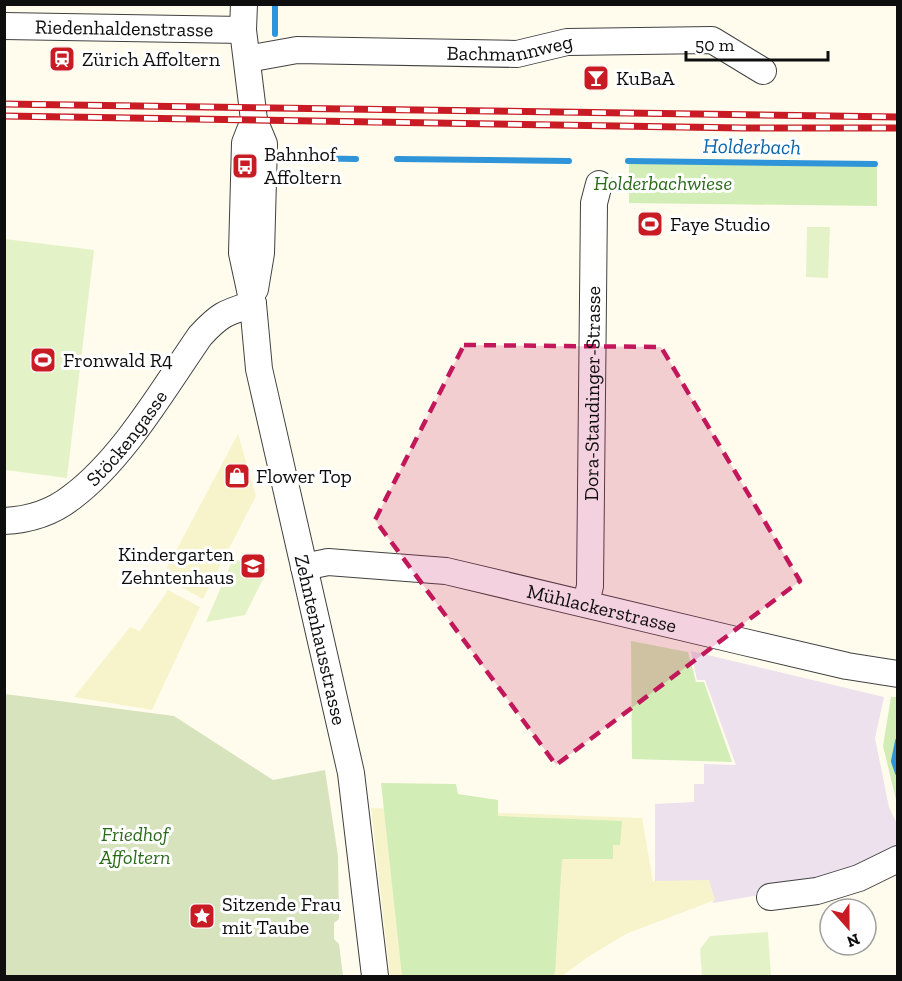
<svg xmlns="http://www.w3.org/2000/svg" width="902" height="981" font-family="'Zilla Slab',serif">
<style>
.industrial{fill:#ece1ed}
.farmland{fill:#f7f4cc}
.green{fill:#d2edb5}
.cemetery{fill:#d7e3bd}
.pitch{fill:#e4f3c7}
.lines{fill:none;stroke-linecap:round;stroke-linejoin:round}
.stream{stroke:#3095d8;stroke-width:6}
.minor-casing{stroke:#414141;stroke-width:28}
.minor{stroke:#fff;stroke-width:26}
.rail-casing{stroke:#c91b23;stroke-width:7}
.rail{stroke:#fff;stroke-width:4.5;stroke-dasharray:14;stroke-linecap:butt}
.marked{fill:#c2185b;fill-opacity:0.2;stroke:#c2185b;stroke-width:4.5;stroke-dasharray:12 8;stroke-linejoin:round}
.labels{text-anchor:middle;dominant-baseline:central;stroke-width:6;stroke-linejoin:round;paint-order:stroke}
.street-label{font-size:20px;fill:#0e0e0e;stroke:#fff}
.poi-label{font-size:20px;fill:#0e0e0e;stroke:#fff;text-anchor:start}
.park-label{font-size:20px;font-style:italic;fill:#2a6b19;stroke:#fff}
.water-label{font-size:21px;font-style:italic;fill:#0d65a9;stroke:#fff}
</style>
<rect width="100%" height="100%" fill="#fffcee"/>
<!-- industrial -->
<path class="industrial" d="M691 651 884 697 875 738 889 807 897 824V850L825 884 713 903 709 882 655 881V804L694 802V784H704V764L736 765 705 680H697Z"/>
<!-- farmland -->
<g class="farmland">
<path d="M238 434 256 496 203 599 162 577Z"/>
<path d="M168 590 200 607 152 710 74 697 130 627 140 631Z"/>
<path d="M371 808 642 818 653 881 709 880 715 900 626 934 588 957 562 976H390Z"/>
</g>
<!-- green -->
<g class="green">
<path d="M629 162 877 165V206L629 203Z"/>
<path d="M631 641 688 652 696 682H704L732 762 632 759Z"/>
<path d="M891 697H897V804L883 746Z"/>
<path d="M381 783 456 784 458 794 498 800V816L622 821 620 845H613V859H562L555 973 552 976H402Z"/>
</g>
<!-- cemetery -->
<path class="cemetery" d="M5 694 174 716 273 780 325 770 338 856 339 919 334 923V939L339 944 343 976H5Z"/>
<!-- pitch -->
<g class="pitch">
<path d="M807 227H830L828 278 806 277Z"/>
<path d="M5 239 94 250 67 478 5 470Z"/>
<path d="M233 559 268 569 245 615 206 622Z"/>
<path d="M768 932 771 976H702L700 949 710 936Z"/>
</g>
<g class="lines">
<!-- stream -->
<g class="stream">
<path d="M275 34V4"/>
<path d="M297 158 356 159"/>
<path d="M397 159 569 161"/>
<path d="M628 161 875 164"/>
<path d="M898 741 894 761 898 773"/>
</g>
<!-- minor casing -->
<g class="minor-casing">
<g id="minor">
<path d="M244 4 243 30 254 120 264 144 261 253 255 289"/>
<path id="s1" d="M4 26 243 30"/>
<path id="s2" d="M247 59 297 50 517 54 567 42 712 40 763 71"/>
<path id="s3" d="M254 120 245 143 242 253 253 304 259 369 351 773 375 976"/>
<path id="s4" d="M4 521C29 520 53 512 72 497 123 459 164 388 200 336 220 314 225 313 253 304"/>
<path id="s5" d="M304 567 328 562 446 571 740 641 847 666 898 674"/>
<path id="s6" d="M586 603 590 586 594 203 599 184"/>
<path d="M770 897 817 891 859 878 898 859"/>
</g>
</g>
<!-- minor -->
<use href="#minor" class="minor"/>
<!-- rail casing -->
<g class="rail-casing">
<g id="rail">
<path d="M4 104 898 117"/>
<path d="M4 116 743 128H898"/>
</g>
</g>
<!-- rail -->
<use href="#rail" class="rail"/>
</g>
<!-- marked area -->
<path class="marked" d="M464 345 661 347 800 581 556 765 375 520Z"/>
<!-- icons -->
<defs>
<g id="station-square" transform="scale(1.35)"><rect x="-9" y="-9" width="18" height="18" rx="4" fill="#c91b23" stroke="#fff"/><path d="M-3-6H3Q5-6 5-4V2Q5 4 3 4L4.5 6H3L1.5 4h-3L-3 6H-4.5L-3 4Q-5 4-5 2V-4Q-5-6-3-6ZM-3.5-4v3h7v-3ZM-3.5 1v1.5H-2V1ZM2 1v1.5H3.5V1Z" fill="#fff"/></g>
<g id="bar-square" transform="scale(1.35)"><rect x="-9" y="-9" width="18" height="18" rx="4" fill="#c91b23" stroke="#fff"/><path d="M-6-5H6L.8 .8V4.5H3.5V6h-7V4.5H-.8V.8Z" fill="#fff"/></g>
<g id="bus-square" transform="scale(1.35)"><rect x="-9" y="-9" width="18" height="18" rx="4" fill="#c91b23" stroke="#fff"/><path d="M-5-6H5V4H4V6H2V4H-2V6H-4V4H-5ZM-3.5-4V0h7V-4ZM-3.5 1.2v1.5H-2V1.2ZM2 1.2v1.5H3.5V1.2Z" fill="#fff"/></g>
<g id="stadium-square" transform="scale(1.35)"><rect x="-9" y="-9" width="18" height="18" rx="4" fill="#c91b23" stroke="#fff"/><path d="M0-5a6.5 5 0 1 0 0 10a6.5 5 0 1 0 0-10ZM-3.5-1.8h7v3.6h-7Z" fill="#fff"/></g>
<g id="shop-square" transform="scale(1.35)"><rect x="-9" y="-9" width="18" height="18" rx="4" fill="#c91b23" stroke="#fff"/><path d="M-5-2.5h2.3a2.7 3.5 0 0 1 5.4 0H5L5.5 6h-11ZM-1.5-2.5h3a1.5 2.3 0 0 0-3 0Z" fill="#fff"/></g>
<g id="school-square" transform="scale(1.35)"><rect x="-9" y="-9" width="18" height="18" rx="4" fill="#c91b23" stroke="#fff"/><path d="M0-5L7-2L0 1L-7-2ZM-4 1L0 2.5L4 1V4Q0 6-4 4Z" fill="#fff"/></g>
<g id="sight-square" transform="scale(1.35)"><rect x="-9" y="-9" width="18" height="18" rx="4" fill="#c91b23" stroke="#fff"/><path d="M0-6L1.8-2.2L6-1.7L2.9 1.2L3.7 5.4L0 3.3L-3.7 5.4L-2.9 1.2L-6-1.7L-1.8-2.2Z" fill="#fff"/></g>
</defs>
<g fill-rule="evenodd">
<use href="#station-square" x="62" y="59"/>
<use href="#bar-square" x="596" y="78"/>
<use href="#bus-square" x="245" y="166"/>
<use href="#stadium-square" x="650" y="224"/>
<use href="#stadium-square" x="43" y="360"/>
<use href="#shop-square" x="237" y="476"/>
<use href="#school-square" x="253" y="566"/>
<use href="#sight-square" x="202" y="916"/>
</g>
<g class="labels">
<!-- street labels -->
<g class="street-label">
<text stroke="none"><textPath href="#s1" startOffset="120">Riedenhaldenstrasse</textPath></text>
<text stroke="none"><textPath href="#s2" startOffset="264">Bachmannweg</textPath></text>
<text stroke="none"><textPath href="#s6" startOffset="210">Dora-Staudinger-Strasse</textPath></text>
<text stroke="none"><textPath href="#s4" startOffset="154">Stöckengasse</textPath></text>
<text stroke="none"><textPath href="#s5" startOffset="303">Mühlackerstrasse</textPath></text>
<text stroke="none"><textPath href="#s3" startOffset="530">Zehntenhausstrasse</textPath></text>
</g>
<!-- poi labels -->
<g class="poi-label">
<text x="82" y="59">Zürich Affoltern</text>
<text x="616" y="78">KuBaA</text>
<text x="264" y="154">Bahnhof<tspan x="264" dy="23">Affoltern</tspan></text>
<text x="670" y="224">Faye Studio</text>
<text x="63" y="360">Fronwald R4</text>
<text x="256" y="476">Flower Top</text>
<text x="234" y="554" text-anchor="end">Kindergarten<tspan x="234" dy="23">Zehntenhaus</tspan></text>
<text x="222" y="904">Sitzende Frau<tspan x="222" dy="23">mit Taube</tspan></text>
</g>
<!-- park labels -->
<g class="park-label">
<text x="663" y="183">Holderbachwiese</text>
<text x="135" y="834">Friedhof<tspan x="135" dy="23">Affoltern</tspan></text>
</g>
<!-- water labels -->
<g class="water-label">
<text transform="translate(752 146) rotate(1)">Holderbach</text>
</g>
</g>
<!-- border -->
<rect width="902" height="981" fill="none" stroke="#0e0e0e" stroke-width="12"/>
<!-- north arrow -->
<g transform="translate(848 927) rotate(159)"><circle r="28" fill="#ffffff" stroke="#9f9f9f" stroke-width="1.5"/>
<path d="M0-4.5L10 22L0 15L-10 22Z" fill="#c91b23"/>
<text y="-9" font-size="16" font-weight="bold" text-anchor="middle" fill="#0e0e0e">N</text>
</g>
<!-- scale -->
<path d="M686 51v9h142v-9" fill="none" stroke="#0e0e0e" stroke-width="3"/>
<text x="695" y="51" font-size="18" fill="#0e0e0e" stroke="#ffffff" stroke-width="4.5" paint-order="stroke">50 m</text>
</svg>
